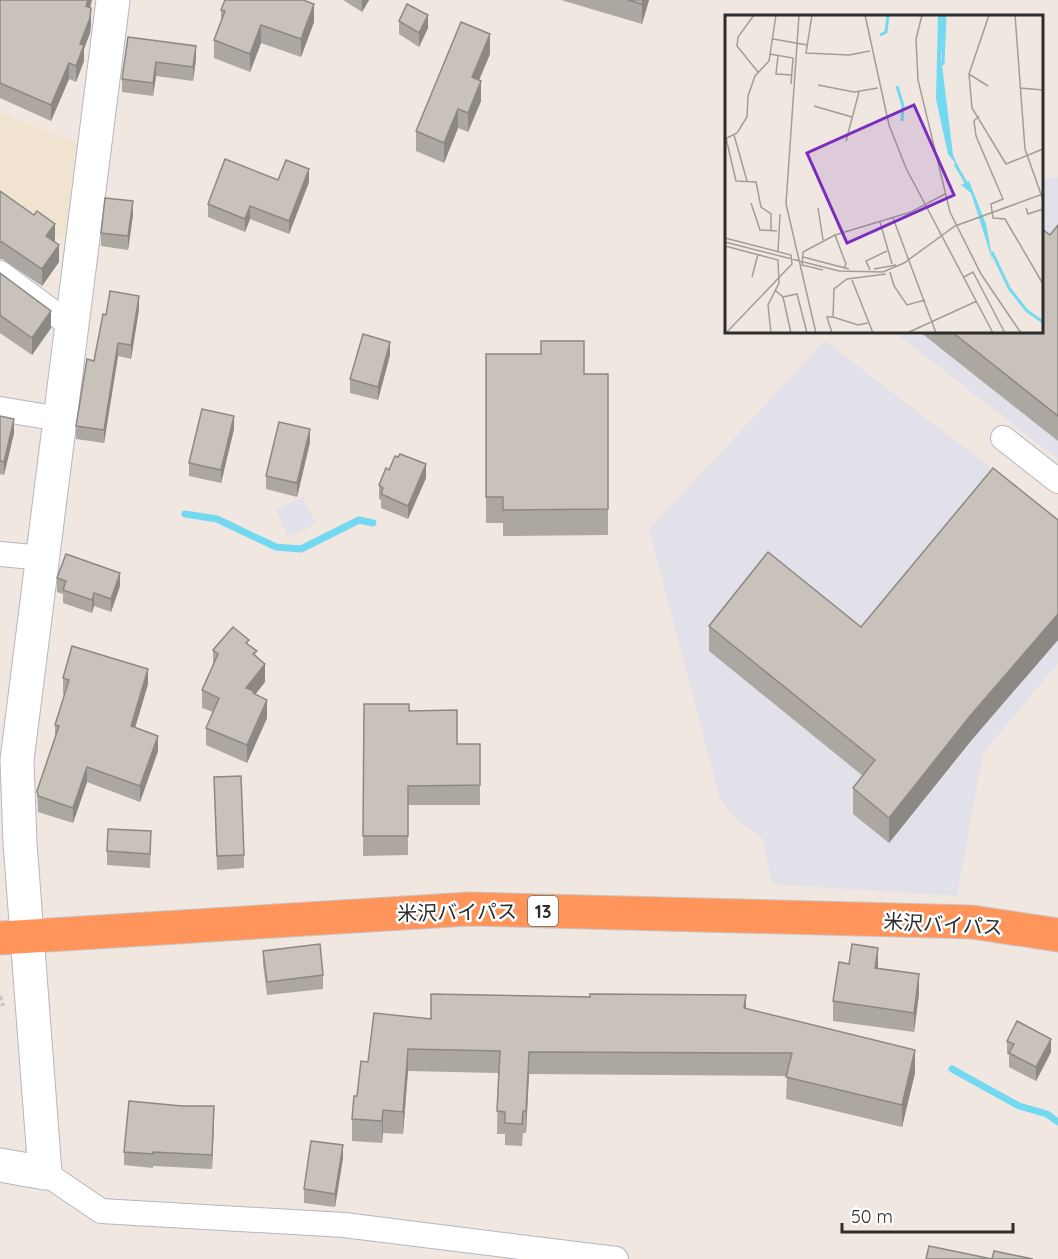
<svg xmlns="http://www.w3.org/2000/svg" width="1058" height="1259" font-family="Quicksand,'Noto Sans JP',sans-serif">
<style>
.industrial{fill:#e2e0e8}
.education{fill:#f0e3d0}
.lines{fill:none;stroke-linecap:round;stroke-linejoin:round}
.stream{stroke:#73d9f1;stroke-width:7}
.street-casing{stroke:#b3b7c1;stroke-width:26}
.secondary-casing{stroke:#b3b7c1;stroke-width:35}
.highway-casing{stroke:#c8c8c8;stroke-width:35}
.path{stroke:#c8c8c8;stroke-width:4;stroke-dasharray:4.5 3;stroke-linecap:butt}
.street{stroke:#fff;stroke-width:24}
.secondary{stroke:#fff;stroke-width:33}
.highway{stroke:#ff955b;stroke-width:33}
.wall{fill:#aca7a1}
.shaded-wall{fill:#8c8883}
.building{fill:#c8c2bb;stroke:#8c8883;stroke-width:1.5}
.labels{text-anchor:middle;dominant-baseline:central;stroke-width:5;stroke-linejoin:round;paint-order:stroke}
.shield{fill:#fff;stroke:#6c6c6c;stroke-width:1.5}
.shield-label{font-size:18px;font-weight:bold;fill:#2d2d2d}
.street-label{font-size:20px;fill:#2d2d2d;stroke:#fff}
.inset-river{fill:none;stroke:#73d9f1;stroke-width:3}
.inset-road{fill:none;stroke:#a19d98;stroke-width:1.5}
.view{fill:#7b2cbf;fill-opacity:0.15;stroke:#7b2cbf;stroke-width:3}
.inset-edge{fill:none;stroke:#2d2d2d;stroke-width:3}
</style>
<rect width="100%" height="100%" fill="#efe7e0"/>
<!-- industrial -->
<g class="industrial">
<path d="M1058 177V459L894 332H1042V179Z"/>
<path d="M825 341 1058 519V663L983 753 957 896 772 884 763 839 736 819 720 799 649 529Z"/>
<path d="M303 497 316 524 288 537 276 510Z"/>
</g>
<!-- education -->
<path class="education" d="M0 113 83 145 70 245 0 194Z"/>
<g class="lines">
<!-- stream -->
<g class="stream">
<path d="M185 514 217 519 276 547 301 549 359 520 373 523"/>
<path d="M952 1069 1019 1106 1047 1114 1058 1122"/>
</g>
<!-- street casing -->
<g class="street-casing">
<g id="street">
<path d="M0 273 73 327"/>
<path d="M0 409 60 419"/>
<path d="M1003 438 1058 481"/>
<path d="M0 554 43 558"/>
<path d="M45 1173 101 1211 344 1225 616 1259"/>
</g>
</g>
<!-- secondary casing -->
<g class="secondary-casing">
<path id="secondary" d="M0 1165 45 1173 20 843 17 760 113 0"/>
</g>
<!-- highway casing -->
<g class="highway-casing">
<path id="highway" d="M0 938 469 909 972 922 1058 935"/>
</g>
<!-- path -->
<path class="path" d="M0 996 3 1006"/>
<!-- street -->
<use href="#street" class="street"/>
<!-- secondary -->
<use href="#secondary" class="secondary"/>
<!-- highway -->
<use href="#highway" class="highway"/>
</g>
<!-- wall -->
<g class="wall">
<path d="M0 0H92L90 7 91 24 90 33 84 49V61L76 82 69 79 51 121 0 98Z"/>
<path d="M343 0H369L362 12Z"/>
<path d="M561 0H649L642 24Z"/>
<path d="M221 10 314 22 301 57 261 43 250 72 214 58V40L221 21Z"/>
<path d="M399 21 428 28 419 47 399 34Z"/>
<path d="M128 37 196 59 193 81 156 76 153 96 122 92V79Z"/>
<path d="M490 54 479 80 481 101 468 132 458 128 444 163 416 151V131Z"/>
<path d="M278 180 309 182 289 234 250 219 245 232 208 217V204Z"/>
<path d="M0 191 55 241 59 262 42 286 2 259H0Z"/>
<path d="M133 215 128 250 101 246V233Z"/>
<path d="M1058 225V441L920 332H1041L1050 235Z"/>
<path d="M0 273 51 328 32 355 0 333Z"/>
<path d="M139 309 131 359 118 356 104 443 76 439V426L106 315Z"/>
<path d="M486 354 584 374H608V535L503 536V523H486Z"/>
<path d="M390 355 378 400 350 393V379Z"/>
<path d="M0 416 14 433 4 475 0 474Z"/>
<path d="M234 429 221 483 189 476V463Z"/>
<path d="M310 442 297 497 266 489V476Z"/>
<path d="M426 478 408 519 381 508V500L379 499V485Z"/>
<path d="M57 578 120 586 111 612 94 606 92 613 63 603V594L57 592Z"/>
<path d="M709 626 970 742 889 843 853 814V788L863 776 709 651Z"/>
<path d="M249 645 257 657 265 682 255 694 267 718 247 763 206 745V728L213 712 202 708V690L213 665V650Z"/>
<path d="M63 678 148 684 135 727 158 751 140 802 87 782 73 823 38 812 37 791 55 738V725L65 694H63Z"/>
<path d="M364 704 409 711 457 744H480V805H408V855L363 856Z"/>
<path d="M214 777 244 855V868L217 870Z"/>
<path d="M151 845 150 868 107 865V851Z"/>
<path d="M263 951 323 975V989L267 995 263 964Z"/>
<path d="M878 968 919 994 914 1032 833 1021V1001Z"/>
<path d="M746 1009 915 1073 902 1127 786 1099 787 1076 529 1074 526 1133H523L522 1146 505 1145V1134H497L498 1073 408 1071 403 1134 383 1133 382 1143 352 1141V1119L357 1096 368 1062 431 1019Z"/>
<path d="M1007 1041 1051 1052 1036 1081 1009 1067V1055L1007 1054Z"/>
<path d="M214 1119 212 1169 153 1166V1168L124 1165V1152Z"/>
<path d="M343 1158 335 1207 304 1203V1189Z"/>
</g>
<!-- shaded-wall -->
<g class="shaded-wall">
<path d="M88 0H92L86 22V6Z"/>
<path d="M362 0H369L362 12Z"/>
<path d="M643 0H649L642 24V4Z"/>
<path d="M314 4V22L301 57V39Z"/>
<path d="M91 8V24L90 33 84 49V61L76 82V66L80 44Z"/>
<path d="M428 15V28L419 47V33Z"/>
<path d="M261 25V43L250 72V54Z"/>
<path d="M490 34V54L472 97V77Z"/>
<path d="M196 46V59L193 81V67Z"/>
<path d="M156 62V76L153 96V83Z"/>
<path d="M69 63V79L51 121V105Z"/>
<path d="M481 81V101L468 132V113Z"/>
<path d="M458 109V128L444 163V143Z"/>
<path d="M309 169V182L289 234V221Z"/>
<path d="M133 201V215L128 250V236Z"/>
<path d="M250 206V219L245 232V219Z"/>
<path d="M55 224V241L46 253V236Z"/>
<path d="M59 245V262L42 286V269Z"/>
<path d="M139 296V309L131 359V345Z"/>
<path d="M51 311V328L32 355V338Z"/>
<path d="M390 342V355L378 400V387Z"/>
<path d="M118 343V356L104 443V430Z"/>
<path d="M234 416V429L221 483V470Z"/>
<path d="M14 419V433L4 475V462Z"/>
<path d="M310 429V442L297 497V483Z"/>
<path d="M426 464V478L408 519V506Z"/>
<path d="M120 573V586L111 612V599Z"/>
<path d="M94 593V606L92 613V600Z"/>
<path d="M1058 614V640L970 742 889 843V818L970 716Z"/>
<path d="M265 664V682L254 696 246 688Z"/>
<path d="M148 669V684L131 742V726Z"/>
<path d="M267 700V718L247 763V745Z"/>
<path d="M158 736V751L140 802V786Z"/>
<path d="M87 767V782L73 823V808Z"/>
<path d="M878 948V968H875Z"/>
<path d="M919 974V994L914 1032V1013Z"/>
<path d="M746 995V1017L744 1008Z"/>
<path d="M1051 1039V1052L1036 1081V1067Z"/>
<path d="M408 1049V1071L403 1134V1112Z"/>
<path d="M915 1050V1073L902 1127V1105Z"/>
<path d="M529 1052V1074L526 1133V1111Z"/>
<path d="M214 1106V1119L212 1169V1155Z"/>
<path d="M383 1110V1133L382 1143V1121Z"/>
<path d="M343 1145V1158L335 1207V1194Z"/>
</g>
<!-- building -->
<g class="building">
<path d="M0 0H88L86 6 91 8 90 18 80 44 84 45 76 66 69 63 51 105 0 83Z"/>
<path d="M225 0H303L314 4 301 39 261 25 250 54 214 40 225 11 221 10Z"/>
<path d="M628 0H643L642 4Z"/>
<path d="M407 4 428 15 419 33 399 21Z"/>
<path d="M461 22 490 34 472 77 481 81 468 113 458 109 444 143 416 131Z"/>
<path d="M128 37 196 46 193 67 156 62 153 83 122 79Z"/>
<path d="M225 159 278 180 286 160 309 169 289 221 250 206 245 219 208 204Z"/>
<path d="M0 191 34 215 37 211 55 224 46 236 59 245 42 269 2 242H0Z"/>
<path d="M105 198 133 201 128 236 101 233Z"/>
<path d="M1058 225V416L952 332H1041V228L1050 235Z"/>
<path d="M0 273 51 311 32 338 0 315Z"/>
<path d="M110 291 139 296 131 345 118 343 104 430 76 426 87 359 94 361 103 314 106 315Z"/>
<path d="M363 334 390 342 378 387 350 379Z"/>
<path d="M541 341H584V374H608V509L503 510V497H486V354H541Z"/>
<path d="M202 409 234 416 221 470 189 463Z"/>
<path d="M0 416 14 419 4 462 0 461Z"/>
<path d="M279 422 310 429 297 483 266 476Z"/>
<path d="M400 454 426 464 408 506 381 494 383 488 379 485 386 468 389 470 395 456 398 457Z"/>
<path d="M993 468 1058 520V614L970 716 889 818 853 788 875 760 709 626 768 552 861 627Z"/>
<path d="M66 554 120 573 111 599 94 593 92 600 63 590 66 581 57 578Z"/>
<path d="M233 627 249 640 246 643 257 651 253 654 265 664 246 688 254 691 253 693 267 700 247 745 206 728 219 698 202 690 218 654 213 650Z"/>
<path d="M72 646 148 669 131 726 158 736 140 786 87 767 73 808 38 796 37 791 59 726 55 725 69 680 63 678Z"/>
<path d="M364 704H409V711L457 710V744H480V785L408 786V836H363Z"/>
<path d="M241 776 244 855 217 856 214 777Z"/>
<path d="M108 829 151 831 150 854 107 851Z"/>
<path d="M320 944 323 975 267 982 263 951Z"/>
<path d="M852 944 878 948 875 968 919 974 914 1013 833 1001 839 962 849 964Z"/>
<path d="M431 994 590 997V994L746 995 744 1008 915 1050 902 1105 786 1077 792 1053 529 1052 526 1111H523L522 1124 505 1123V1112L497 1111 500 1051 408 1049 403 1112 383 1110 382 1121 352 1119 354 1096H357L361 1061 368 1062 374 1013 431 1019Z"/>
<path d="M1017 1021 1051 1039 1036 1067 1009 1053 1014 1044 1007 1041Z"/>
<path d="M129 1101 182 1106H214L212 1155 153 1152V1154L124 1152Z"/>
<path d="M311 1141 343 1145 335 1194 304 1189Z"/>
<path d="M929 1246 992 1259 994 1251 1033 1259H926Z"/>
</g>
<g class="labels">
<!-- shield labels -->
<rect class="shield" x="528" y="896" width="30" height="30" rx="4.5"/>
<g class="shield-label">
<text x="543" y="911">13</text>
</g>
<!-- street labels -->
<g class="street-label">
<text transform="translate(457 912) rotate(-1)">米沢バイパス</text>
<text transform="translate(943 924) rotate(3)">米沢バイパス</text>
</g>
</g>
<!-- overview -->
<g transform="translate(725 15)">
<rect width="318" height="318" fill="#efe7e0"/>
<path d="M213 0H221L216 42 228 140 234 153 223 139 211 84ZM244 166 261 209 268 247 246 178 236 170Z" fill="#73d9f1"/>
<path class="inset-river" d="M155 20 161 17 163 0M218 50 220 0M172 71 178 91 177 106M230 149 243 171M267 237 284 273 302 296 318 307"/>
<path class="inset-road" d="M29 0 13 22 12 31 33 57M74 0 61 189 91 318M87 0 81 38 124 40 145 36M140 0 164 110 181 153 268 318M197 0 191 24 193 65 225 197 256 259 296 318M264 0 244 59 247 93 281 149 318 134M290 0 300 134 318 185M48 24 82 30M45 39 68 43 66 69M53 41 51 59 67 60M244 59 263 71M93 70 129 77 153 73M295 73 318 75M89 91 127 102M254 101 249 106 251 121 278 184 266 189 268 203 280 204 318 269M9 120 22 166M1 123 11 166 31 167 36 192 46 199V215M0 124 12 118 22 102 23 81 30 61 44 46 51 0M121 126 134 77M26 188 35 215 52 216M93 193 98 225M301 193 303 199 318 194M168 203 211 318M155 207 167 249M110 220 121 249 119 253M0 223 66 240 67 249 1 318M0 227 114 256 158 257 179 248 230 211 318 179M0 231 53 245 54 268 43 290 46 318M53 237 55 199M78 242 124 254M149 254 171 250M98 255 77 250 78 237 110 220 186 197 220 179M145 255 141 246 162 236M165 257 169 271 182 290 200 285M27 262 33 239M239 262 248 257 280 318M127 265 148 318M50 275 58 282 66 318M58 282 72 279 82 318M108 302 109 274 122 264 161 259M108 302 133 310 143 308M107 318 102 302H108M182 318 252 286"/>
<path class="view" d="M189 90 229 180 122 228 82 138Z"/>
<rect width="318" height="318" class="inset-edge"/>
</g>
<!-- scale -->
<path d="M842 1223v9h171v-9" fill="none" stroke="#2d2d2d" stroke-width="3"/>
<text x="851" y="1223" font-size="18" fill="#2d2d2d" stroke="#ffffff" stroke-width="4.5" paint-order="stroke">50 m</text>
</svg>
